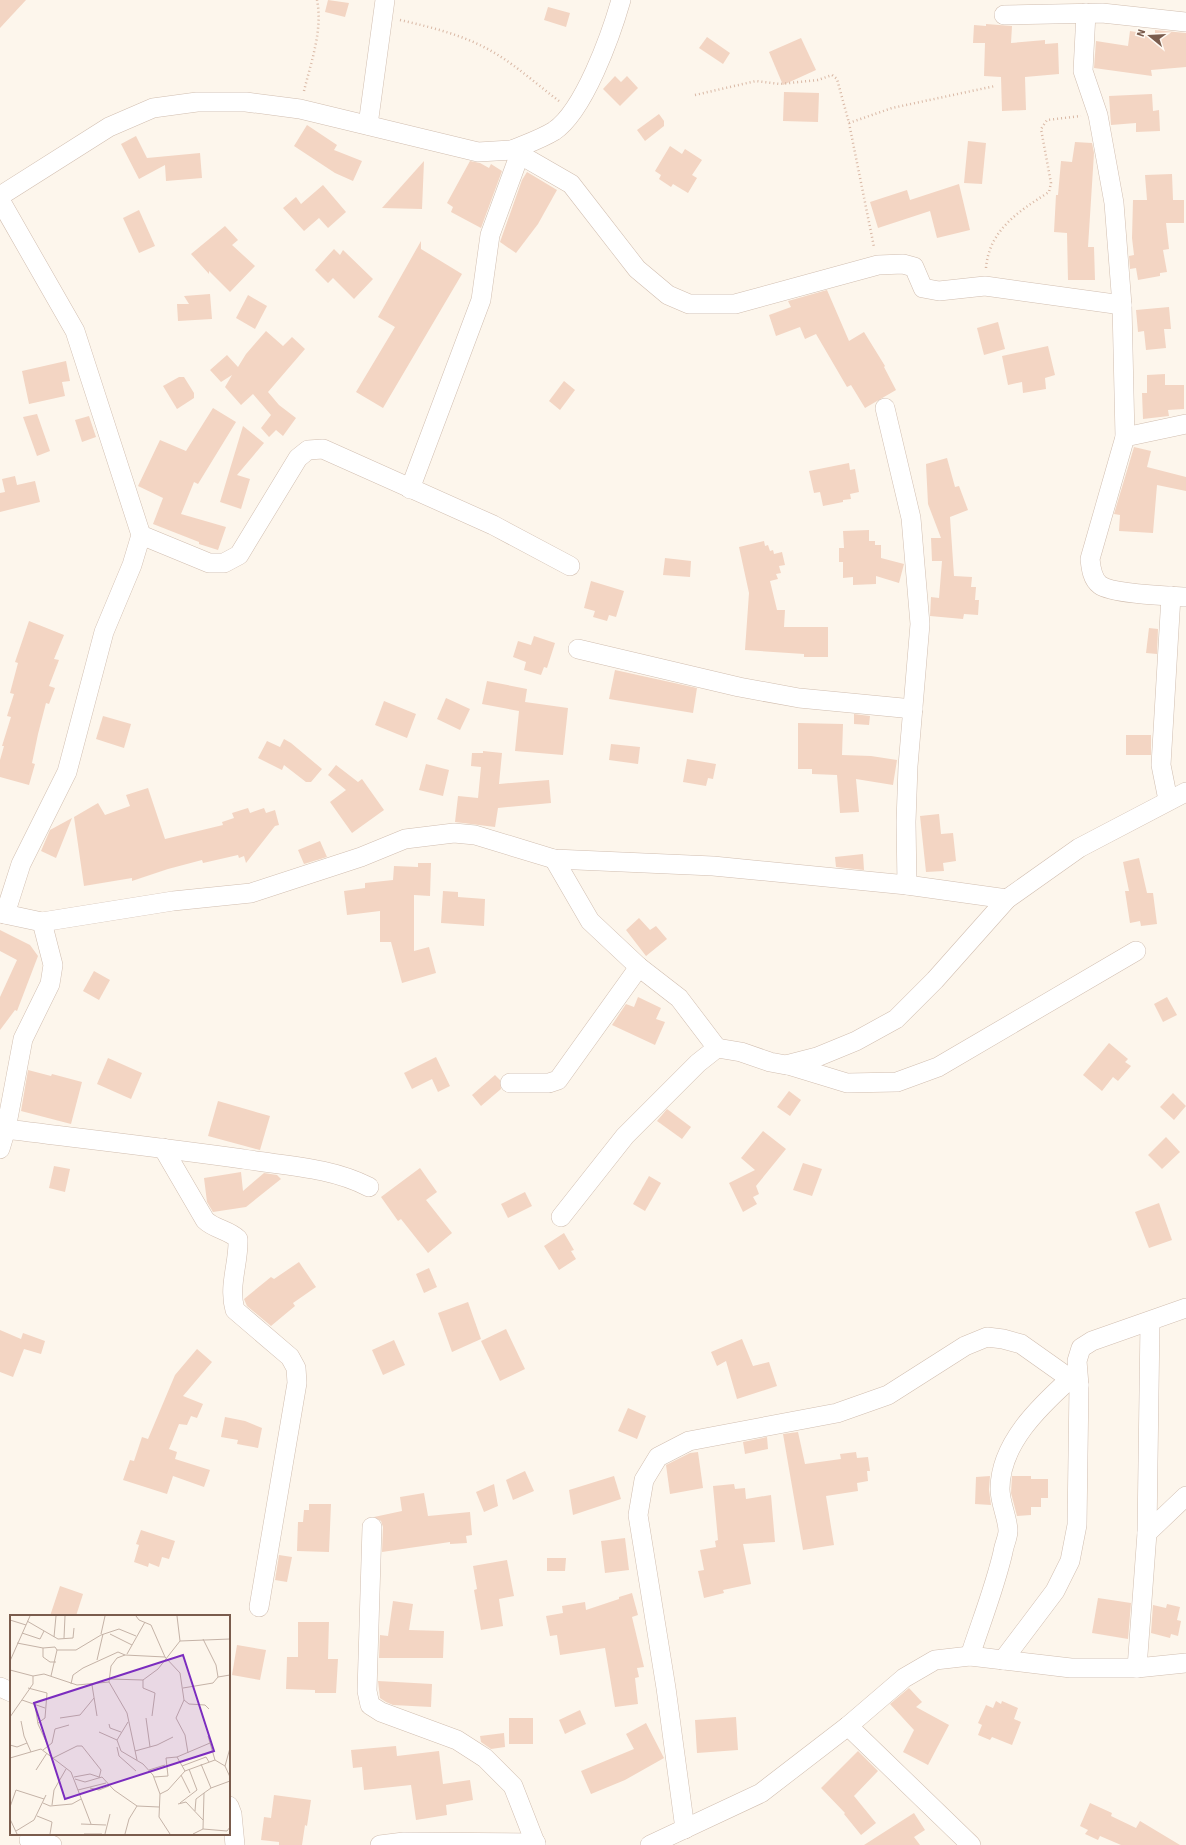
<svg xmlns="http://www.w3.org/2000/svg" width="1186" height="1845" font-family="'Source Sans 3',sans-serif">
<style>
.building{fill:#f3d5c3}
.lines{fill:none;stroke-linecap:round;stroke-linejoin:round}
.minor-casing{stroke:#d1beb0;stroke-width:20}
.path{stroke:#d9b8a5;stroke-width:2.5;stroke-dasharray:1 3;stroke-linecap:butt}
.minor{stroke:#fff;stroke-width:19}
.inset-road{fill:none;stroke:#c5b3a7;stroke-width:1}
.view{fill:#7b2cbf;fill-opacity:0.15;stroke:#7b2cbf;stroke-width:2}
.inset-edge{fill:none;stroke:#7a5c4d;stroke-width:2}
</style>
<rect width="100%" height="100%" fill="#fdf6ec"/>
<!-- building -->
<g class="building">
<path d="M0 0H26L0 28Z"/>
<path d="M328 0 349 3 345 17 325 12Z"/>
<path d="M548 7 570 13 566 27 544 20Z"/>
<path d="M986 24 1012 26 1011 43 1045 40V44L1058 43 1059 74 1025 77 1026 110 1002 111 1001 77 984 76 985 43H973L974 25 986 26Z"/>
<path d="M1155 30 1186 33V67L1151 70 1152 76 1094 68 1096 41 1128 46 1130 31 1155 35Z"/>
<path d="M707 37 730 53 723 64 699 48Z"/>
<path d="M801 38 816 70 783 85 769 52Z"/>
<path d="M615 76 621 82 627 76 638 88 620 106 603 89Z"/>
<path d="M784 92 819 93 818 122 783 121Z"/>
<path d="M1152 94 1153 111 1159 110 1160 131 1136 132V123L1111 125 1109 96Z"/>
<path d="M659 114 664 121V126L645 141 637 130Z"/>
<path d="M307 125 337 145 334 150 362 161 353 181 335 173 294 146Z"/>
<path d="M136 136 147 158 200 153 202 178 166 181 165 165 139 179 121 144Z"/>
<path d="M968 141 986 143 982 184 964 183Z"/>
<path d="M1075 142 1092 143 1094 153 1088 247H1094L1095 280H1068L1067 233 1054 232 1056 195H1058L1061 161 1072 162Z"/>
<path d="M670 146 682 154 685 149 702 160 692 175 697 178 688 193 673 184 671 187 659 179 661 175 655 171Z"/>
<path d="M424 161 422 209 382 208Z"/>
<path d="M470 161 480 163 489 168 491 164 502 171 481 228 451 212 453 207 447 203Z"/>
<path d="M527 172 557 190 538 224 516 253 500 242 522 180Z"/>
<path d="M1172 174 1173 200H1184V223H1166L1169 249 1163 250 1167 272 1160 273V276L1138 280 1136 268 1130 269 1129 256 1134 255 1132 238 1133 200H1147L1145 175Z"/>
<path d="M959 184 970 230 937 238 930 211 878 228 870 202 907 190 910 200Z"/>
<path d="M323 185 346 212 328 228 319 218 304 231 283 208 296 197 301 204Z"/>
<path d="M139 210 155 246 139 253 123 218Z"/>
<path d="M225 226 238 240 232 245 255 266 230 292 209 271V274L191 254Z"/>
<path d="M421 241V249L462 274 383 408 356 392 395 327 378 317Z"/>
<path d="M334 249 340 255 343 250 373 279 354 299 333 278 328 283 315 270Z"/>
<path d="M827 290 849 341 864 332 885 366 884 367 896 390 865 408 851 385 847 387 816 334 805 339 800 327 776 336 769 315 791 307 788 301Z"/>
<path d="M210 294 212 319 178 321 177 304H189L184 296Z"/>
<path d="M248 295 267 306 255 329 236 318Z"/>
<path d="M1169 307 1171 329H1164L1166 348 1146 350 1144 331 1138 332 1136 310Z"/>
<path d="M998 322 1005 349 984 355 977 328Z"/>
<path d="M266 331 283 346 292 337 305 349 268 392 279 405 296 418 283 436 276 430 269 437 261 428 271 415 253 394 241 405 225 387 232 375 221 382 210 370 227 355 238 367 246 354Z"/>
<path d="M1048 346 1055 375 1045 378 1046 389 1023 393 1022 382 1008 385 1002 356Z"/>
<path d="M66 361 70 381 62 382 65 396 29 404 22 371Z"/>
<path d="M1165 374V385H1184V409L1168 410 1169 416 1143 419 1142 393H1147V375Z"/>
<path d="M179 377H184L194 393V398L177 409 163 386Z"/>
<path d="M564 381 575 390 560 410 549 401Z"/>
<path d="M213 408 236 422 198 484 194 482 181 514 226 527 218 550 199 544V542L153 524 163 498 138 486 160 440 186 451Z"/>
<path d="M37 414 50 451 37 456 23 417Z"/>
<path d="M89 416 96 437 82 442 75 420Z"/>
<path d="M243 426 264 443 237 475 250 479 241 509 220 502Z"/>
<path d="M1134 447 1151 451 1147 467 1186 477V491L1157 485 1153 533 1119 531 1120 515 1114 514Z"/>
<path d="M947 458 955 487 959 486 968 510 950 517 954 576 972 577 971 587H976L975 600H979L978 615 964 614 963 619 930 616 931 597 939 598 942 561H932L931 538H941L928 504 926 464Z"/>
<path d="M849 463 850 470 855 469 859 492 850 494 851 499 843 500V502L823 506 820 492 814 493 809 471Z"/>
<path d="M15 476 17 485 35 481 40 502 0 512V493L5 492 2 479Z"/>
<path d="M869 530V541H875V545H881V558L904 564 899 583 876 576V584L853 585V577L843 578V562H839V548H844L843 531Z"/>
<path d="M764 541 765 546 768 545 770 551 773 550 774 554 782 552 785 565 779 566 781 573 776 574 778 579 770 581 777 610H785L784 627H828V657H804V654L745 650 749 593 739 547Z"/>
<path d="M665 558 691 561 690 577 663 575Z"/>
<path d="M591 581 624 591 616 617 609 615 607 621 593 617 595 611 584 608Z"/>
<path d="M29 621 64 635 54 659 59 660 49 686 55 688 49 704 46 703 38 734 32 763 35 764 29 785 0 777V760L4 746H2L11 717 7 716 14 694 10 693 18 663 15 662Z"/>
<path d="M1149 628 1158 629 1157 654 1146 653Z"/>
<path d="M534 636 555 643 547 668 544 667 541 675 524 670 526 662 513 657 518 641 531 645Z"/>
<path d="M615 670 697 688 693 713 609 699Z"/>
<path d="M487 681 527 689 525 702 568 708 563 755 515 751 519 711 482 704Z"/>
<path d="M446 698 470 709 460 730 437 719Z"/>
<path d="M384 701 416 714 407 738 375 725Z"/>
<path d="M854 714 870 716 869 725 854 724Z"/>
<path d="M103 716 131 724 124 748 96 739Z"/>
<path d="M798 723 843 724 842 755 871 756 897 760 893 785 856 779 859 812 840 813 837 775 812 774V769H798Z"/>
<rect x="1126" y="735" width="25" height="20"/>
<path d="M284 739 291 743 322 769 311 782H306L284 765 282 770 258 758 267 741 280 747Z"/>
<path d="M611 744 640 747 638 764 609 760Z"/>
<path d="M483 751 502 753 499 784 549 780 551 803 498 808 495 827 455 822 458 796 478 798 481 767 471 766 472 753H483Z"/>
<path d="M687 759 716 764 713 779 708 778 706 786 683 782Z"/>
<path d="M426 764 449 770 443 796 419 790Z"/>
<path d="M336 765 358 782 362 779 384 810 352 833 330 802 346 790 328 775Z"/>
<path d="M148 788 165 839 223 825 222 822 234 818 232 813 248 808 250 813 264 808 266 813 275 810 279 825 275 826 246 863 244 856 239 858 238 855 203 863 202 860 168 869 132 881V878L84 886 74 817 98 803 105 815 130 806 126 795Z"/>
<path d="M939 814 941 834 953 833 956 861 943 863 944 871 926 872 920 816Z"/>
<path d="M72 818 56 858 41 851 50 830Z"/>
<path d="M320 841 327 857 304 864 298 850Z"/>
<path d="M863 854 864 870 836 867 835 857Z"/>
<path d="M1139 858 1147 893H1153L1157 924 1141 926 1140 921 1130 923 1125 891H1129L1123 862Z"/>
<path d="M418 863H431L430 896 414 895V951L429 947 436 973 402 983 391 942H380V911L347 915 344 891 365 888V883L393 880 394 866 418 867Z"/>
<path d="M443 891 458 892V897L485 899 484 926 441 923Z"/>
<path d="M639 918 650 930 656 926 667 939 646 956 626 930Z"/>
<path d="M0 930 30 945 38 956 17 1011 15 1010 0 1030V997L17 960 0 951Z"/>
<path d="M94 971 110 980 99 1000 83 991Z"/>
<path d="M638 997 661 1008 656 1019 665 1022 655 1045 612 1025 626 1004 634 1007Z"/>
<path d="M1167 997 1177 1015 1163 1022 1154 1004Z"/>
<path d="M1109 1043 1128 1059 1125 1062 1131 1066 1118 1081 1113 1077 1102 1091 1083 1075Z"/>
<path d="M436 1057 450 1086 438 1092 432 1079 412 1089 404 1073Z"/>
<path d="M108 1058 142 1073 131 1099 97 1084Z"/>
<path d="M28 1070 51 1076 52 1074 82 1082 71 1124 21 1111Z"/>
<path d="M495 1075 500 1080 501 1089 481 1106 472 1095Z"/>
<path d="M789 1091 801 1100 790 1116 777 1107Z"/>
<path d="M1173 1093 1186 1106 1174 1120 1160 1107Z"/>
<path d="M218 1101 270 1116 260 1150 208 1136Z"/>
<path d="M667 1109 691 1127 682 1139 657 1121Z"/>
<path d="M763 1131 786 1149 756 1186 759 1194 753 1197 757 1204 743 1212 729 1183 755 1170 741 1158Z"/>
<path d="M1166 1137 1180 1152 1162 1169 1148 1155Z"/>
<path d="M803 1163 822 1169 812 1196 793 1190Z"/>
<path d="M54 1166 70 1169 65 1192 49 1188Z"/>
<path d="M420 1168 437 1192 426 1200 452 1233 428 1253 401 1219 398 1221 381 1197Z"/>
<path d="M241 1172 243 1191 264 1173 277 1175 281 1179 246 1207 213 1212 207 1202 204 1178Z"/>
<path d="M649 1176 661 1183 645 1211 633 1204Z"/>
<path d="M525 1192 532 1206 508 1218 501 1204Z"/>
<path d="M1159 1203 1172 1240 1149 1248 1135 1212Z"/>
<path d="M564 1233 574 1250 571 1251 576 1259 559 1270 544 1246Z"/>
<path d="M299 1262 316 1287 293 1303 295 1306 271 1326 247 1306 244 1299 271 1277 274 1279Z"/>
<path d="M429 1268 437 1287 424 1293 416 1274Z"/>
<path d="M468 1302 481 1339 452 1352 438 1313Z"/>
<path d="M506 1329 525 1369 500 1381 481 1341Z"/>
<path d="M0 1330 21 1339 23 1333 45 1341 41 1354 24 1349 13 1377 0 1372Z"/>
<path d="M742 1339 753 1366 769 1362 777 1386 737 1399 726 1361 717 1366 711 1352Z"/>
<path d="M394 1340 405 1365 383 1375 372 1350Z"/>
<path d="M197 1349 212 1362 183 1396 203 1404 197 1418 191 1416 187 1425 179 1424 169 1449 177 1452 175 1459 210 1470 204 1487 173 1476 167 1494 123 1480 130 1460 134 1461 142 1437 148 1439 175 1375Z"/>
<path d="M628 1408 646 1416 637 1439 618 1431Z"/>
<path d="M225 1417 245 1421 262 1428 258 1448 237 1444 238 1440 221 1437Z"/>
<path d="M798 1432 805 1464 841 1459 840 1454 856 1452 857 1458 868 1457 870 1471H867L868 1481 857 1483 858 1491 826 1496 834 1545 803 1550 783 1434Z"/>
<path d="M767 1437 768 1449 745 1454 743 1442Z"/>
<path d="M698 1452 703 1488 670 1494 666 1465 690 1453Z"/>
<path d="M525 1471 534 1491 513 1500 506 1480Z"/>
<path d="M614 1476 621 1499 573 1515 569 1490Z"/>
<path d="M990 1476 989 1490 991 1505 975 1504 976 1477Z"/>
<path d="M1012 1476H1031V1479H1048V1498H1041V1507H1031V1515L1017 1516 1011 1493Z"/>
<path d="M494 1484 498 1506 484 1512 476 1492Z"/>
<path d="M734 1484 735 1489 745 1488 746 1499 771 1495 775 1542 743 1544 751 1584 723 1590 724 1593 704 1598 698 1571 704 1570 700 1550 716 1547 715 1541 718 1540 713 1486Z"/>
<path d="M424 1493 428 1516 470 1512 472 1535 466 1536 467 1543 450 1544V1542L382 1552 383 1527 381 1521 374 1517 402 1511 400 1497Z"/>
<path d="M309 1504H331L329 1552 297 1551 298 1522H303L304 1510H309Z"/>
<path d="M141 1530 175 1541 169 1559 162 1557 159 1567 149 1563 148 1567 134 1562 139 1545 136 1544Z"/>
<path d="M625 1538 629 1570 605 1573 601 1541Z"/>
<path d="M279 1555 292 1557 287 1582 275 1580Z"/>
<path d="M547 1558H566L565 1571H547Z"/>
<path d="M507 1560 514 1596 499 1599 503 1626 481 1630 474 1590 477 1589 473 1566Z"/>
<path d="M60 1586 83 1594 76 1616H50Z"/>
<path d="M632 1593 638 1615 632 1617 644 1667 637 1668 639 1677 635 1678 638 1704 615 1707 605 1648 560 1655 557 1635 550 1636 546 1616 563 1613 562 1606 585 1602 586 1610 619 1599V1597Z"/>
<path d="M1098 1598 1131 1603 1128 1639 1092 1633Z"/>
<path d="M393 1601 413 1604 409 1630 444 1631 443 1658H379L380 1635 388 1636Z"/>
<path d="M1167 1604 1180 1607 1177 1620 1181 1621 1178 1636 1171 1634 1170 1638 1151 1633 1153 1605 1166 1608Z"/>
<path d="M298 1622H329L328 1659H338L336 1693H315V1690L286 1689 287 1657H298Z"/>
<path d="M237 1645 266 1650 260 1680 232 1675Z"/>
<path d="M378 1681 432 1684 431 1707 393 1705 386 1702 380 1698Z"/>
<path d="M909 1688 922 1702 916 1707 949 1725 928 1765 903 1752 914 1730 890 1704Z"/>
<path d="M996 1701 1001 1704 1002 1701 1018 1708 1014 1719 1021 1722 1012 1745 992 1737 990 1740 978 1735 982 1725 978 1723 986 1705 993 1708Z"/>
<path d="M580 1710 586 1724 565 1734 559 1720Z"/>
<path d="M736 1717 738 1750 697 1753 695 1720Z"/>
<rect x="509" y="1718" width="24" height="26"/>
<path d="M646 1723 664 1758 625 1780 591 1794 581 1771 634 1749 626 1734Z"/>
<path d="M504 1733 505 1747 491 1749 481 1742 480 1736Z"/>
<path d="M396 1746 397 1756 439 1751 443 1784 470 1780 473 1800 446 1805 447 1815 416 1820 411 1785 364 1790 362 1767 353 1768 351 1750Z"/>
<path d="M858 1751 878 1771 854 1796 876 1823 861 1835 844 1814 845 1813 821 1788Z"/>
<path d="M274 1795 311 1800 307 1826 305 1825 302 1845H279V1842L261 1840 264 1817 271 1818Z"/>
<path d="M1090 1803 1112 1813 1111 1816 1136 1828 1140 1821 1180 1845H1121L1100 1836 1098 1840 1085 1834 1088 1830 1080 1826Z"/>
<path d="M914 1813 925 1830 914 1837 920 1845H864Z"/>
</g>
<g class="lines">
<!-- minor casing -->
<g class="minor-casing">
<g id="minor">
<path d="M1086 13 1083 71 1098 115 1114 203 1122 305 1125 437 1090 559C1091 568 1092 579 1100 585 1112 594 1169 596 1186 597"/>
<path d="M1004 15 1102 13 1186 22"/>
<path d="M368 125 385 0"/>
<path d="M512 150C526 144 541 139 554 131 584 111 611 35 621 0"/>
<path d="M0 196 109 127 153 108 197 102H246L300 109 478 152 512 150 571 184 637 269 668 295 689 304H735L878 265 903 264 914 267 923 288 939 291 985 286 1122 305"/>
<path d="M0 200 75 331 141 535 132 565 104 632 67 772 21 864 5 914"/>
<path d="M885 408 911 518 920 624 908 766 906 822 907 885"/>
<path d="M1125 437 1186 424"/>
<path d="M410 489 481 300 490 235 519 156"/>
<path d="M141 535 209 563H224L239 555 298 458 308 450 323 449 493 525 570 566"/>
<path d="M578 649 739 687 799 698 913 709"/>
<path d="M1168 800 1161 765 1171 596"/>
<path d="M554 859 590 921 639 967 679 998 717 1048"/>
<path d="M0 913 42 922 173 901 251 893 361 857 405 839 454 833 475 835 554 859 713 866 907 885 1007 899"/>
<path d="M788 1065 847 1083 897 1082 938 1067 1136 951"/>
<path d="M510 1083H549L558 1080 639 967"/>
<path d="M6 1129C85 1139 164 1148 243 1159 286 1166 330 1167 369 1187"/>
<path d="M163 1148 205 1220C214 1229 229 1230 238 1239 239 1263 228 1286 235 1310L290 1357 296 1368 297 1383 259 1607"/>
<path d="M0 1149 6 1129 23 1039 50 984 53 965 42 922"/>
<path d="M561 1217 625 1136 698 1063 717 1048 741 1052 770 1062 786 1065 817 1057 856 1041 896 1019 935 980 1007 899 1079 848 1186 792"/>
<path d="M372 1527 367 1691 370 1705 381 1712 457 1740 485 1758 513 1786 536 1845"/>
<path d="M1147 1533 1186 1496"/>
<path d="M970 1656C981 1622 995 1587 1003 1552 1004 1545 1008 1537 1008 1531 1008 1519 1000 1503 1000 1489 1000 1444 1039 1407 1070 1379"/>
<path d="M1003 1660 1055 1591 1070 1561 1077 1525 1079 1385 1077 1361 1081 1348 1092 1341 1186 1308"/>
<path d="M1137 1668 1147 1533 1150 1322"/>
<path d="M0 1687 11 1692"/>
<path d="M848 1726 971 1845"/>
<path d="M229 1806 232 1814 235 1845"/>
<path d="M685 1829 666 1688 638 1515 644 1480 658 1457 689 1441 837 1413 888 1395 965 1346 987 1337 1003 1339 1021 1344 1079 1385"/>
<path d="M29 1840 52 1845"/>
<path d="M380 1845 404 1842 536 1843"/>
<path d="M650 1845 761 1793 848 1726 904 1678 935 1660 970 1656 1071 1668H1137L1186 1663"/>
</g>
</g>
<!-- path -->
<g class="path">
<path d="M400 20C434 28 468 36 498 55 519 68 539 86 559 101"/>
<path d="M304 91C311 62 323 30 317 0"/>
<path d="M695 95 756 81 780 84 818 80 832 75 837 79 849 123 874 247"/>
<path d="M849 123 892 108 995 86"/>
<path d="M986 268C989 230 1019 211 1049 192L1051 183 1041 129 1047 120 1081 116"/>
</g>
<!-- minor -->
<use href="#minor" class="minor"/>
</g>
<!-- overview -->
<g transform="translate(10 1615)">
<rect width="220" height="220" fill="#fdf6ec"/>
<path class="inset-road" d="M126 1 129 5 141 10 155 42 170 58 174 85 166 103 175 120 178 138M167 1 170 26M0 5 16 10M17 6 48 24 63 23 64 13M12 18 30 24 34 16M91 19 95 1M100 19 122 30M44 22 46 1M54 23 55 1M7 28 33 33 45 32 47 35H66L91 20 109 14 126 21M33 33V42L40 47H46M117 39 135 7M87 45 93 19M0 46 20 1M0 55 23 61 34 59 67 70 99 67M41 61 47 35M208 62 220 60M100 64 133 65 148 54 170 26 220 24M133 65V73L145 78 142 101M61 69 63 60 73 53 108 37 115 40M82 70 87 101M18 73 37 78 35 103 28 108M173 73 203 68 208 62 206 50 193 24M12 85 35 93M174 85 179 89 195 90 199 94M25 90 28 109 38 131M0 102 23 69V61M50 103 70 100 84 83M136 103 140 132M11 106 14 121 21 137M99 109 100 113 111 117M89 117 107 125 111 136 133 149 143 160 150 179 149 202 160 219M198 121 205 145 215 151 220 162M107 125 118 107M0 130 7 132 17 128M107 132 109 141 126 156M33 135 42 128 45 114 59 110M125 136 147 130 163 122M167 142 175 156M0 143 31 134 61 157 81 209M43 143 67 131H72L91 155 89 163M127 145 117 98 99 67 101 51 107 43 115 40 155 42M191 149 201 173 220 166M172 151 196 142 199 147M215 151 220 133M26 155 37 138M139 155 155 150M171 160 180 178M64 162 80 159 89 162M144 162 158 161 156 143 167 142 200 128M65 164 75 167 92 162 104 175 127 191 149 192M80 173 89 175 99 171M68 175 96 168M150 179 158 175 175 156 205 145M33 188 40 191 62 189 71 184M170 188 187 175 179 154M168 189 176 187 193 205M42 190 44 175 56 154M0 192 6 175 34 184M185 196 186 184 194 178M27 201 42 207 40 219M0 204 7 219M71 209 96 210M193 214 217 216 220 212M6 216 24 205 36 180M74 219H92M95 219 100 199M115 219 119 204 127 191M183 219 193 214 194 178 201 173"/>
<path class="view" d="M173 40 204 136 55 184 24 88Z"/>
<rect width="220" height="220" class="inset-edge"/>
</g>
<!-- north arrow -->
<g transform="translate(1150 36) rotate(288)" stroke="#fffaf3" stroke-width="3" paint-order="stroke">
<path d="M0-3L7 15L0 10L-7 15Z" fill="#7a5c4d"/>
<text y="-6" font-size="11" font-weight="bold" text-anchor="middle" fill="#7a5c4d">N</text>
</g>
</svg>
